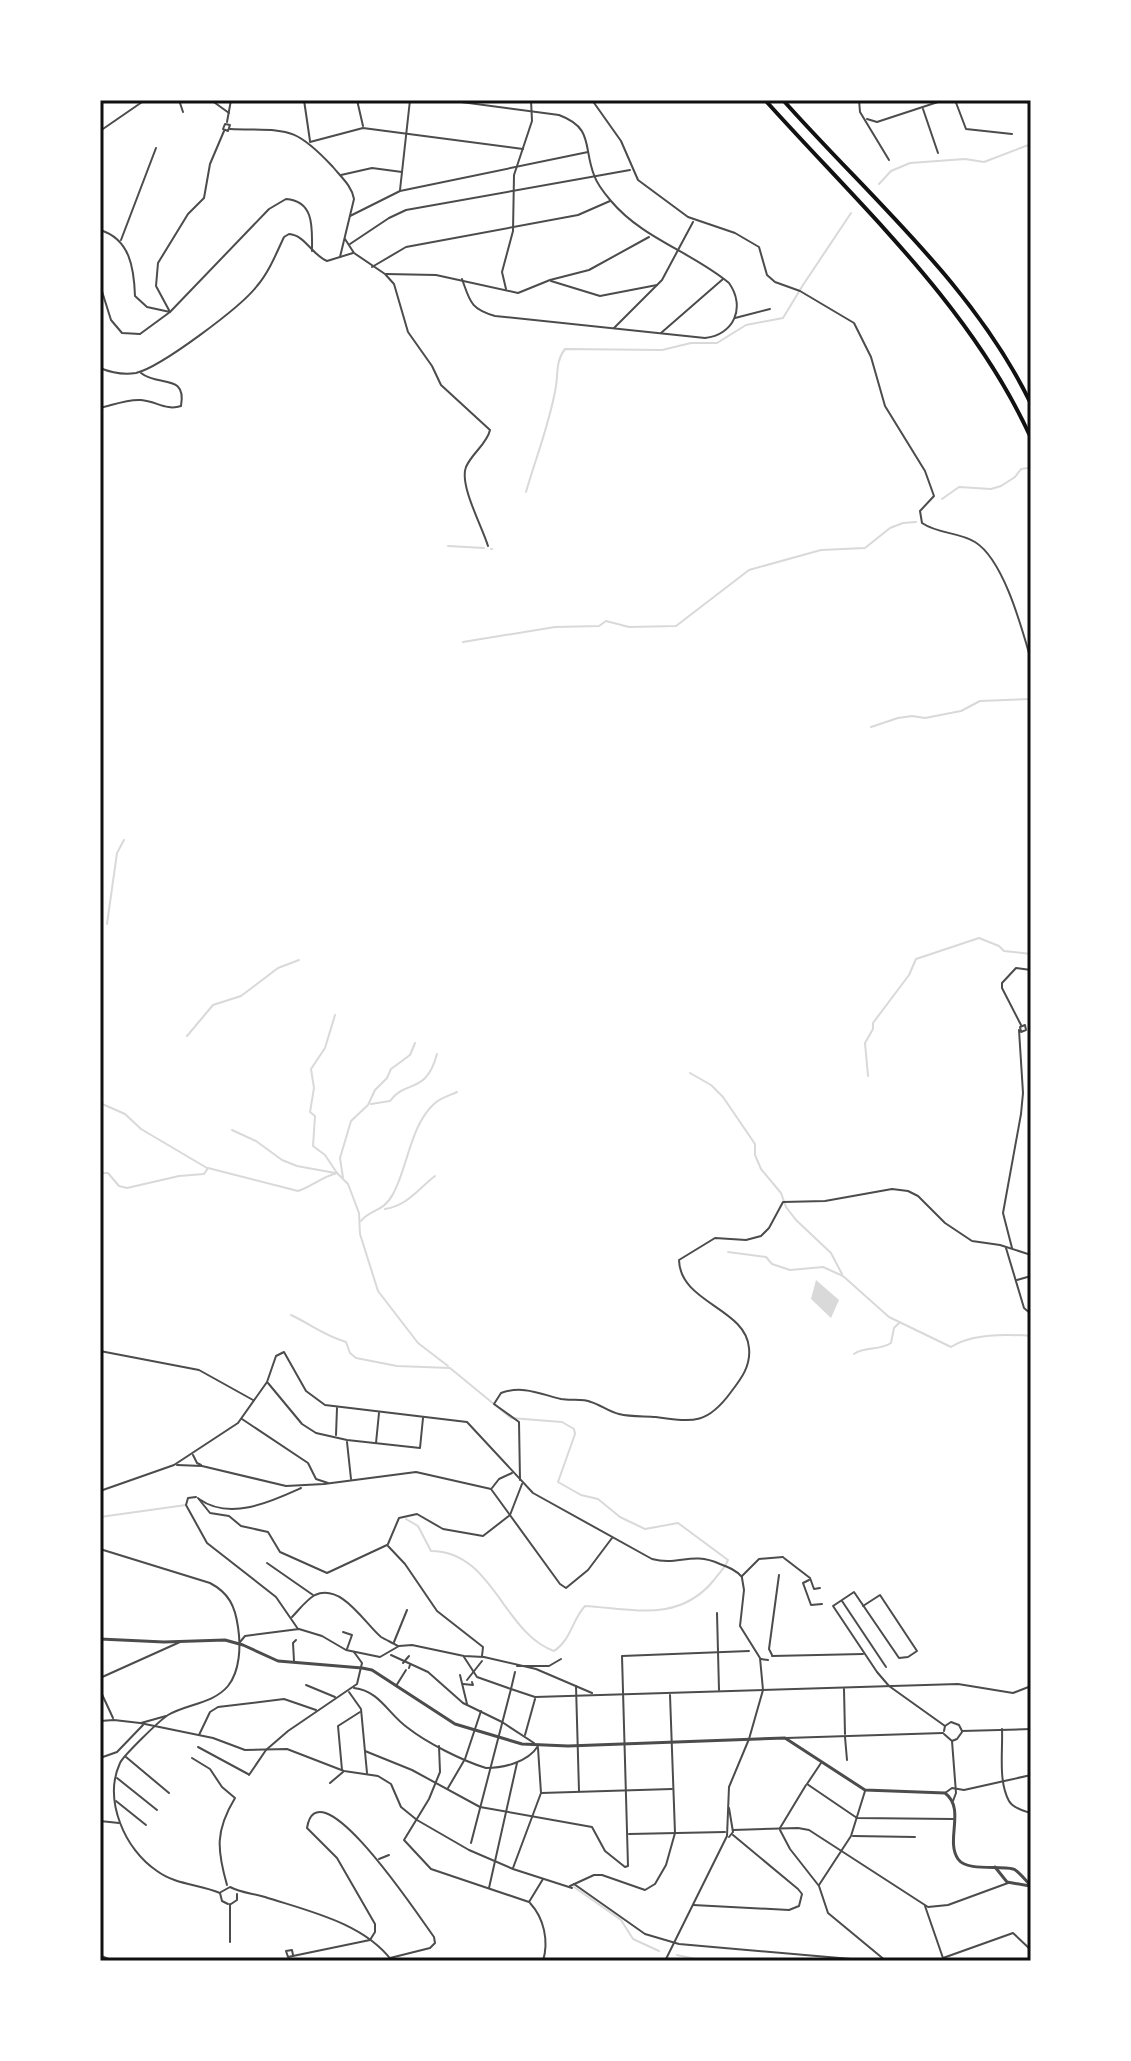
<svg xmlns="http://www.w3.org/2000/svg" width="1131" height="2061" font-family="'Roboto Serif',serif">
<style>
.water{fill:#d9d9d9}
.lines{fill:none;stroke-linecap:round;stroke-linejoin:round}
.stream{stroke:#d9d9d9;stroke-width:2}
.pedestrian{stroke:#4c4c4c;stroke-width:2}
.minor{stroke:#4c4c4c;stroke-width:2}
.tertiary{stroke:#4c4c4c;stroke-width:3}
.motorway{stroke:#111;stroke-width:4}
.neatline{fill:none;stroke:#111;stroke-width:3}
</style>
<rect width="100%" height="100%" fill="#fff"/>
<!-- water -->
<path class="water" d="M816 1280 839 1300 831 1318 811 1299Z"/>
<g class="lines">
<!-- stream -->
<g class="stream">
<path d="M879 184 891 171 910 163 965 159 984 162 1031 144"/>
<path d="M526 492C536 457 550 423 556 386 558 373 556 360 565 349L662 350 691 343H717L746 325 783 318 803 285 851 213"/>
<path d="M942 499 959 487 991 489 1001 486 1015 477 1021 469 1028 468"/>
<path d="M448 546 484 548"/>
<path d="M491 549H492"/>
<path d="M463 642 555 627 599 626 606 621 629 627 676 626 749 570 821 550 865 548 890 528 903 523 916 522"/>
<path d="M871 727 898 718 912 716 925 718 961 711 980 701 1031 699"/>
<path d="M107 924 117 853 124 840"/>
<path d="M335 1015 325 1048 311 1069 314 1088 310 1112 315 1116 313 1146 325 1155 337 1173 348 1184 359 1213 360 1234 378 1291 418 1343 448 1366"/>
<path d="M187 1036 213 1005 241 996 278 968 299 960"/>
<path d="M690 1073 711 1085 723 1097 755 1144V1155L761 1169 781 1193 786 1207 796 1220 831 1253 842 1274"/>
<path d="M868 1076 865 1043 873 1029V1023L909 975 916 959 979 938 999 946 1004 951 1031 954"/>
<path d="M100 1103 125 1114 141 1129 207 1168"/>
<path d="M371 1104 390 1101C406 1079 426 1095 437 1054"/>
<path d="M232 1130 256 1141 282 1160 297 1166 335 1173"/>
<path d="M100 1173H108L119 1186 127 1188 179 1176 204 1174 208 1168 298 1191C312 1186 322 1177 337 1173"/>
<path d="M343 1178 340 1158 351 1121 368 1105 375 1090 387 1078 391 1069 410 1055 415 1043"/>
<path d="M385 1209C408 1205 417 1190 435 1176"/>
<path d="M361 1221C370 1209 383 1213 393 1194 408 1167 410 1125 435 1103 440 1098 451 1095 457 1092"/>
<path d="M728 1252 766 1257 772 1264 790 1270 823 1267 843 1276 889 1317 951 1347C972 1333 1007 1334 1031 1336"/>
<path d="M291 1315C312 1325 323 1335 346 1342L350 1353 356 1358 397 1366 450 1368 511 1418 562 1422 574 1429 575 1434 558 1482 581 1495 598 1499 620 1517 645 1529 678 1523 728 1560C725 1568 719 1573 714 1580 679 1623 633 1609 585 1606 572 1620 571 1640 554 1651 503 1633 493 1551 431 1551L418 1526 406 1519"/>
<path d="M854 1354C864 1346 879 1351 891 1343L894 1328 899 1323"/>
<path d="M100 1517 186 1505"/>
<path d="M574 1887 621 1920 633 1939 659 1951"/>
<path d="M677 1955 705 1961"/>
</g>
<!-- pedestrian -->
<g class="pedestrian">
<path d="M268 1383 302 1424 316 1433 347 1440 420 1448 423 1418"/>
<path d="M336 1435 337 1408"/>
<path d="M347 1442 351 1479"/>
<path d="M376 1443 379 1413"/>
<path d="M784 1558 810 1578 814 1589 820 1588"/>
<path d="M809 1580 803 1583 811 1605 822 1604"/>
<path d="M842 1601 886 1667"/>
<path d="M343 1632 352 1635 347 1649"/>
<path d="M464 1657 477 1677 511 1689 515 1672"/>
<path d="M294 1661 293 1643 296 1640"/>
<path d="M403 1663 409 1656"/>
<path d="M409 1668 410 1665"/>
<path d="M467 1680 482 1661"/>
<path d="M463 1684 473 1685 472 1682"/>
<path d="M396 1686 406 1670"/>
<path d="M845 1737 847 1760"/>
<path d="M198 1747 248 1774"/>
<path d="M100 1758 117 1752 143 1725"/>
<path d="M116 1801 146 1825"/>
<path d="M379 1859 389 1855"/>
<path d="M530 1903C544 1918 549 1941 543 1961"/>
</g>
<!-- minor -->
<g class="minor">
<path d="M179 100 183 112"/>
<path d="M211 100 229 113"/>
<path d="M304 100 310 141"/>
<path d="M357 100 363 126"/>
<path d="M446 100 559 115C594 128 583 147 594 175 597 184 605 194 611 201 643 239 692 252 729 283 746 307 734 335 705 338L495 316C470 309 470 301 462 279"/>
<path d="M592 100 621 141 638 180 688 217 735 233 759 247 767 275 775 282 800 291 854 323 871 357 885 406 925 471 934 496 920 511 922 523C938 534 959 532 975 542 1004 560 1022 629 1031 660"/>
<path d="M859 100 860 112 889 160"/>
<path d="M955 100 966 129 1012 134"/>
<path d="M1017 100 1031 103"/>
<path d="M923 109 938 153"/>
<path d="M867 119 877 122 944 100"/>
<path d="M227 122 231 100"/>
<path d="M225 124 230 125 228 131 223 129Z"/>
<path d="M230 129C287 131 293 124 333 167 341 177 352 186 354 199L340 257"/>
<path d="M100 131 145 100"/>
<path d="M310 142 363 128 523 149"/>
<path d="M341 175 372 168 402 172"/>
<path d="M400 190 410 100"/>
<path d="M350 216 400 191 588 152"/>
<path d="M100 230C130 239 134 268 135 296L147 307 170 312 156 286 158 263 188 214 204 198 210 164 224 131"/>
<path d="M345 239 354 253 385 274 394 284 408 332 432 366 441 385 490 430C487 444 472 453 466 467 459 485 482 526 488 546"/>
<path d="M121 240 156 148"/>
<path d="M350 244 389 218 406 210 630 170"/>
<path d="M372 267 406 247 578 215 610 201"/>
<path d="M386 274 436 275 518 293 550 280 589 270 649 237"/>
<path d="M551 281 600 296 657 285"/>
<path d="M100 285 111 320 122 333 140 334 170 312 269 209 286 199C315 201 312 229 312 251"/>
<path d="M506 289 502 272 513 231 514 175 532 121 531 100"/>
<path d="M735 318 770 309"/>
<path d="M614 328 662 280 693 222"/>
<path d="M661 333 723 279"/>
<path d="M100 368C112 373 123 375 136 373 161 367 241 307 257 286 269 272 276 254 284 237L289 234C305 235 312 255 327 261L353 253"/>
<path d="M100 408C113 405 127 399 141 400 156 401 166 411 181 406 187 373 158 387 141 373"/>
<path d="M1021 1025 1002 988V983L1016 968 1031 970"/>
<path d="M1025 1025 1026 1030 1021 1032 1020 1027Z"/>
<path d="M1006 1248 1024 1308 1031 1314"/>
<path d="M1012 1248 1003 1213 1021 1114 1023 1093 1019 1030"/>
<path d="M1017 1280 1031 1276"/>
<path d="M100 1351 199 1370 253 1400"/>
<path d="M242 1419 308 1463 316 1479 328 1483"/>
<path d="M193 1455 197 1463 201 1465"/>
<path d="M177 1465 202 1466 286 1486 324 1484 416 1472 491 1489 560 1584 566 1588 588 1570 612 1538"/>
<path d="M520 1480 519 1422 494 1404 501 1393C523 1385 540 1394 561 1399 571 1401 582 1398 591 1402 601 1405 609 1412 619 1414 631 1417 644 1416 656 1417 693 1422 707 1425 731 1392 741 1379 751 1366 749 1348 746 1308 680 1303 679 1260L715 1238 746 1240 761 1236 769 1228 783 1202 825 1201 892 1189 908 1191 918 1196 945 1223 972 1241 1000 1245 1031 1255"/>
<path d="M492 1488 499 1479 512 1473"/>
<path d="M100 1491 174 1465 238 1423 267 1382 276 1356 284 1352 306 1391 325 1405 467 1422 533 1493 652 1559C679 1566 691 1551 720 1564 728 1567 736 1570 742 1577"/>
<path d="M196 1497 188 1498 186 1505 207 1543 276 1597 298 1629"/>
<path d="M198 1498 210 1513 229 1516 241 1526 268 1532 280 1552 327 1573 387 1545"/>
<path d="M199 1499C230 1521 270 1502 301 1488"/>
<path d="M388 1544 399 1518 417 1514 443 1529 483 1536 510 1515 522 1484"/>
<path d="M388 1546 405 1564 437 1611 483 1647 482 1656"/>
<path d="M100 1549 210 1583C229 1593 235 1606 238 1627 241 1646 240 1671 228 1686 213 1704 186 1704 168 1715 160 1720 123 1756 120 1763 103 1800 125 1850 157 1871 176 1885 199 1884 220 1893"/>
<path d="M267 1563 313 1595"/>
<path d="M742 1576 759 1559 783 1557"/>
<path d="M863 1606 880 1595 917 1651 908 1657 899 1658 854 1592 833 1606 877 1672 889 1686 945 1726"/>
<path d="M717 1613 719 1690"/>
<path d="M292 1617C299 1610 306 1600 315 1595 342 1583 365 1624 381 1637 386 1640 393 1643 398 1646"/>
<path d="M240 1642 245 1636 299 1629 322 1636 346 1650 380 1657 399 1646 412 1645 464 1656 484 1657 536 1669 592 1693"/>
<path d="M394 1642 407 1610"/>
<path d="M391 1655 428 1672 463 1703 502 1722 534 1743"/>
<path d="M772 1655 769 1649 779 1575"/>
<path d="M772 1656 863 1654"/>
<path d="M761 1659 768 1660"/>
<path d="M517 1666H549L561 1659"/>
<path d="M460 1675 467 1704"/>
<path d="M100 1678 180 1642"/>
<path d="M306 1685 335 1697"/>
<path d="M576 1686 579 1791"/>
<path d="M354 1688C380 1691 388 1714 408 1728 427 1743 463 1761 486 1768 504 1768 528 1762 538 1746"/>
<path d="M844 1689 845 1734"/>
<path d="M100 1690 113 1718"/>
<path d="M349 1692 361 1709 367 1773"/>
<path d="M100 1721 114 1720 140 1723 213 1738 245 1750 287 1749 344 1771 378 1776 391 1784 401 1807 417 1820 469 1850 513 1869 572 1888"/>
<path d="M141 1723 166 1716"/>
<path d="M1002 1729C1003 1751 998 1781 1009 1801 1013 1808 1023 1811 1031 1813"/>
<path d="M944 1731 945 1726 951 1722 959 1725 962 1731"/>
<path d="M962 1731 1031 1729"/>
<path d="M944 1734 952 1741 957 1739 962 1732"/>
<path d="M199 1735 210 1712 218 1707 284 1699 316 1710"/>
<path d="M525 1735 535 1699"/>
<path d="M786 1738 943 1733"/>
<path d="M952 1741 956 1793 953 1801"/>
<path d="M439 1746 440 1772 429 1799 404 1840 431 1869 529 1902 543 1879"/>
<path d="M365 1751 412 1770 480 1807 592 1827 605 1851 625 1867 628 1866 622 1656 749 1651"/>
<path d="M126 1757 169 1793"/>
<path d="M192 1758 210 1769 222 1787 235 1798C215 1831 217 1850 227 1885"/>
<path d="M821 1763 807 1784 857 1818 953 1819"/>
<path d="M342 1770 338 1726 360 1712"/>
<path d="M249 1775 266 1750 288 1731 357 1684 362 1663 354 1652"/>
<path d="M117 1778 157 1810"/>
<path d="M330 1783 343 1772"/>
<path d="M448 1788 465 1759 481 1711"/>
<path d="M541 1793 672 1789"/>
<path d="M945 1793 952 1788 964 1790 1031 1775"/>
<path d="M100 1821 119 1823"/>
<path d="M780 1828 806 1785"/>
<path d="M733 1830 798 1828 809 1830 928 1907 948 1905 1008 1883"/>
<path d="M780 1830 790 1849 819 1886 828 1913 886 1961"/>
<path d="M629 1834 725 1832"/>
<path d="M853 1836 915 1837"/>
<path d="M729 1837 733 1832 729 1808"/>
<path d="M471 1843 511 1689 535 1697 958 1684 1013 1693 1031 1686"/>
<path d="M513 1868 541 1793 538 1748"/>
<path d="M574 1884 645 1934 679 1944 874 1961"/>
<path d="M819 1885 851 1836 865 1791"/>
<path d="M570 1886 594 1875H602L645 1890 655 1884 666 1865 675 1833 670 1695"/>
<path d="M489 1888 517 1763"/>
<path d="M221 1892 230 1887C241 1893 252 1893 265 1897 308 1911 364 1923 392 1961"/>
<path d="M220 1893 222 1901 228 1904"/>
<path d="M230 1904V1942"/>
<path d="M231 1904 237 1900V1894"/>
<path d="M693 1905 789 1910 799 1906 802 1894 798 1889 733 1835"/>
<path d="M925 1906 944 1961"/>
<path d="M293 1955 292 1950 286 1951 288 1957 370 1940 375 1932V1924L337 1858 307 1828C318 1761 424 1924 434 1937L435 1943 430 1948 390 1958"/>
<path d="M943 1958 1013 1933 1031 1950"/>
<path d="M665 1961 727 1836 729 1787 749 1739 763 1690 760 1658 740 1626 744 1590 742 1578"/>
</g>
<!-- tertiary -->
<g class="tertiary">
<path d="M100 1639 164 1642 225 1640 243 1645 278 1661 362 1668 372 1670 455 1724 522 1744 568 1746 785 1738 865 1790 945 1793C966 1809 945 1840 958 1859 967 1872 1000 1865 1013 1869 1018 1870 1027 1882 1031 1886"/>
<path d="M995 1867 1007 1882 1030 1886"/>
<path d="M100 1956 112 1961"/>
</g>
<!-- motorway -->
<g class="motorway">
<path d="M765 100C861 207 971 306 1031 438"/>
<path d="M783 100C869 197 974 285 1031 404"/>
</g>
</g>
<!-- border -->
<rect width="1131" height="2061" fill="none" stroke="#ffffff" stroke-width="204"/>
<rect x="102" y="102" width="927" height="1857" class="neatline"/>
</svg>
